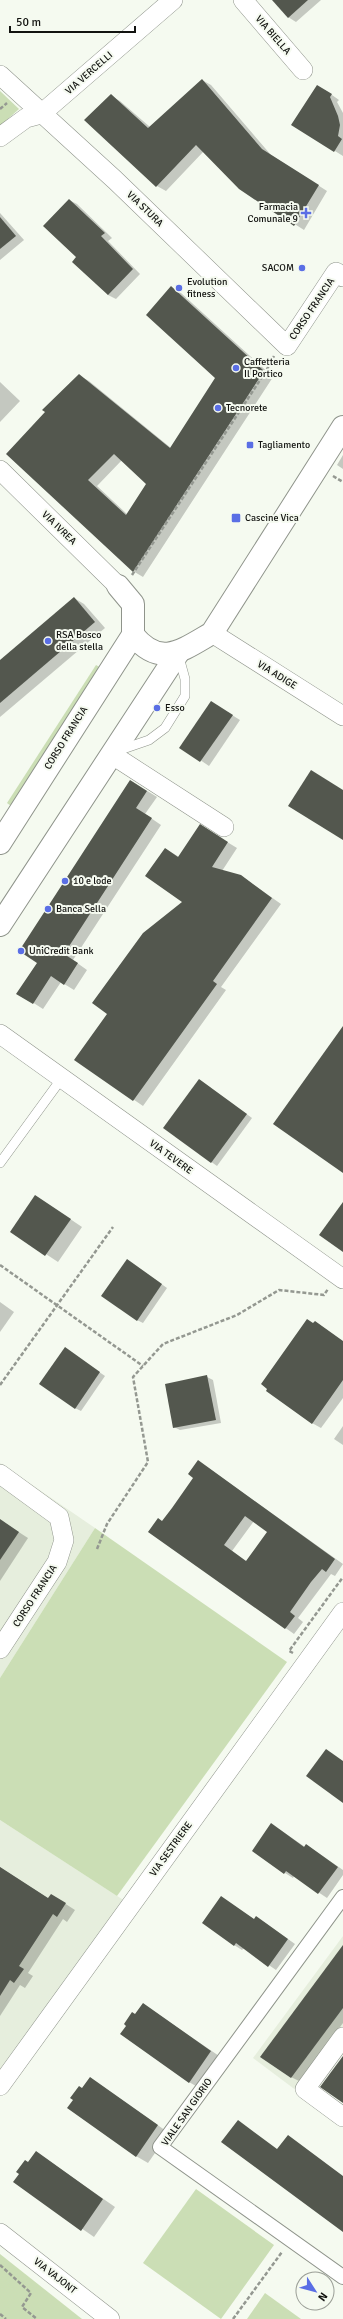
<svg xmlns="http://www.w3.org/2000/svg" width="343" height="2319" font-family="Signika,sans-serif">
<style>
.built{fill:#e6eedd}
.green{fill:#cbdeb5}
.shadow{fill:#0003;fill-rule:evenodd}
.building{fill:#53574e;fill-rule:evenodd}
.lines{fill:none;stroke-linecap:round;stroke-linejoin:round}
.service-casing{stroke:#8f948b;stroke-width:10}
.pedestrian-casing{stroke:#8f948b;stroke-width:16}
.minor-casing{stroke:#8f948b;stroke-width:20}
.primary-casing{stroke:#8f948b;stroke-width:24}
.path{stroke:#949891;stroke-width:2.5;stroke-dasharray:4 2;stroke-linecap:butt}
.service{stroke:#fff;stroke-width:9}
.pedestrian{stroke:#fff;stroke-width:14}
.minor{stroke:#fff;stroke-width:19}
.primary{stroke:#fff;stroke-width:22}
.poi-dot{fill:#5a6ee5;stroke:#f5faf0;stroke-width:1.5}
.labels{text-anchor:middle;dominant-baseline:central;stroke-width:4;stroke-linejoin:round;paint-order:stroke}
.street-label{font-size:10px;fill:#121310;stroke:#f5faf0}
.poi-label{font-size:10px;fill:#121310;stroke:#f5faf0;text-anchor:start}
</style>
<rect width="100%" height="100%" fill="#f5faf0"/>
<!-- built -->
<g class="built">
<path d="M0 1463 95 1528 0 1678Z"/>
<path d="M0 1820 128 1903 0 2081Z"/>
<path d="M343 1936V2029L297 2091 253 2058Z"/>
</g>
<!-- green -->
<g class="green">
<path d="M0 91 19 109 0 126Z"/>
<path d="M96 665 103 669 15 809 7 803Z"/>
<path d="M95 1528 287 1662 117 1896 0 1820V1678Z"/>
<path d="M196 2189 274 2245 221 2319 143 2263Z"/>
<path d="M0 2254 82 2319H0Z"/>
<path d="M265 2293 301 2319H247Z"/>
</g>
<!-- shadow -->
<g class="shadow">
<path d="M274 0H321L296 22 288 17Z"/>
<path d="M202 80 211 85 271 155 327 191 304 230 239 188 204 151 166 191 157 186 111 96 120 101 150 127Z"/>
<path d="M325 90 339 100 337 102 343 113V156L293 125Z"/>
<path d="M69 200 77 204 112 238 108 241 140 274 116 299 108 295 78 257Z"/>
<path d="M0 213 24 240 0 260Z"/>
<path d="M171 288 181 293 273 377 143 577 133 571 8 454 80 376 89 381 171 448 216 378ZM122 460 148 483 128 515 97 486Z"/>
<path d="M0 382 20 401 0 422Z"/>
<path d="M343 455V469L337 465Z"/>
<path d="M74 598 84 604 105 628 0 717V661Z"/>
<path d="M219 707 240 720 209 766 181 747Z"/>
<path d="M131 781 157 797 145 814 161 825 73 960 87 970 74 990 61 982 43 1009 18 993 38 962Z"/>
<path d="M209 831 237 848 222 871 241 876 281 904 221 987 226 990 143 1106 76 1060 184 902 166 849 179 857Z"/>
<path d="M200 1080 252 1118 217 1166 165 1128Z"/>
<path d="M36 1196 82 1227 58 1262 11 1231Z"/>
<path d="M133 1264 167 1288 143 1323 137 1320Z"/>
<path d="M0 1302 14 1312 0 1332Z"/>
<path d="M343 1341V1398L321 1428 312 1423Z"/>
<path d="M70 1352 105 1376 81 1411 75 1408Z"/>
<path d="M207 1377 213 1380 221 1423 180 1430 174 1427Z"/>
<path d="M343 1426V1445L334 1439Z"/>
<path d="M207 1467 343 1564 335 1576 331 1574 298 1618 303 1622 294 1634 149 1531 162 1522ZM254 1521 268 1532 247 1562 232 1551Z"/>
<path d="M0 1520 28 1538 0 1581Z"/>
<path d="M279 1829 305 1847 307 1845 314 1850 343 1870V1875L327 1898 294 1876 293 1878 285 1873 253 1851Z"/>
<path d="M0 1867 49 1899 61 1901 75 1910 67 1922 63 1919 28 1973 33 1976 25 1988 20 1985 0 2016Z"/>
<path d="M221 1897 255 1920 264 1922 295 1944 276 1970 244 1948 242 1950 234 1945Z"/>
<path d="M343 1946V2023L299 2081 291 2077Z"/>
<path d="M143 2004 222 2058 201 2089 189 2082 135 2015Z"/>
<path d="M90 2078 169 2133 148 2163 136 2156 82 2089Z"/>
<path d="M36 2152 115 2207 94 2237 15 2182Z"/>
</g>
<!-- building -->
<g class="building">
<path d="M272 0H308L288 18Z"/>
<path d="M202 79 262 149 319 185 294 226 239 189 196 145 156 187 84 120 111 94 148 128Z"/>
<path d="M317 85 332 94 330 97 338 116 340 125 338 136 342 139 334 152 291 125Z"/>
<path d="M69 199 105 233 101 236 133 269 108 295 72 262 76 257 43 226Z"/>
<path d="M0 217 16 236 0 249Z"/>
<path d="M171 286 264 371 133 572 6 454 45 412 42 410 79 374 170 448 215 378 146 315ZM114 454 146 484 126 515 88 480Z"/>
<path d="M74 597 95 622 0 703V660Z"/>
<path d="M211 701 233 715 200 762 179 748Z"/>
<path d="M311 770 343 790V840L288 806Z"/>
<path d="M130 780 147 791 136 808 152 818 64 954 78 963 64 985 51 976 33 1004 16 994 37 963 19 951Z"/>
<path d="M200 824 228 842 212 867 241 875 272 898 213 981 217 984 133 1101 74 1060 107 1014 92 1003 143 933 182 902 145 876 165 848 178 857Z"/>
<path d="M343 1026V1173L273 1124Z"/>
<path d="M199 1079 247 1114 211 1163 163 1128Z"/>
<path d="M35 1195 71 1219 45 1256 10 1232Z"/>
<path d="M343 1202V1252L319 1235Z"/>
<path d="M127 1259 162 1284 137 1321 101 1296Z"/>
<path d="M307 1319 313 1323 315 1321 343 1341V1380L312 1424 266 1391 267 1389 261 1384Z"/>
<path d="M65 1347 100 1372 75 1409 39 1384Z"/>
<path d="M207 1375 216 1420 173 1428 165 1384Z"/>
<path d="M198 1460 335 1559 326 1572 322 1569 311 1582 290 1612 295 1616 285 1629 148 1532 158 1518 162 1521 172 1508 193 1478 188 1474ZM245 1516 267 1532 246 1561 224 1545Z"/>
<path d="M0 1519 19 1532 0 1560Z"/>
<path d="M326 1749 343 1761V1803L306 1776Z"/>
<path d="M271 1823 304 1847 306 1844 338 1867 318 1894 286 1871 284 1874 252 1851Z"/>
<path d="M0 1867 48 1898 51 1894 66 1903 57 1917 53 1914 19 1966 24 1969 14 1983 10 1980 0 1996Z"/>
<path d="M221 1896 254 1919 256 1916 288 1939 268 1967 236 1943 234 1946 202 1923Z"/>
<path d="M343 1945V2008L291 2078 260 2057Z"/>
<path d="M143 2003 211 2051 189 2083 120 2034 126 2026 124 2024 132 2012 135 2014Z"/>
<path d="M343 2056V2103L320 2087Z"/>
<path d="M90 2077 158 2125 136 2157 67 2108 73 2100 70 2098 79 2086 82 2088Z"/>
<path d="M238 2120 277 2149 288 2135 343 2176V2232L221 2142Z"/>
<path d="M36 2151 103 2199 81 2231 13 2182 19 2174 16 2172 25 2160 28 2162Z"/>
</g>
<g class="lines">
<!-- service casing -->
<g class="service-casing">
<g id="service">
<path d="M120 750 149 740 165 728 185 696V679L179 657"/>
<path d="M0 1163 62 1078"/>
</g>
</g>
<!-- pedestrian casing -->
<g class="pedestrian-casing">
<path id="pedestrian" d="M343 1897 160 2147 343 2277"/>
</g>
<!-- minor casing -->
<g class="minor-casing">
<g id="minor">
<path d="M243 0 303 70"/>
<path d="M0 75 115 180 287 346 336 272 343 277"/>
<path d="M0 137 26 118 41 114 173 0"/>
<path d="M0 470 118 586"/>
<path d="M212 633 343 716"/>
<path d="M111 754 224 827"/>
<path d="M0 1034 343 1279"/>
<path d="M0 1474 59 1517 64 1540 57 1562 0 1649"/>
<path d="M343 2037 305 2089 343 2117"/>
<path d="M0 2086 343 1612"/>
<path d="M0 2233 110 2319"/>
</g>
</g>
<!-- primary casing -->
<g class="primary-casing">
<g id="primary">
<path d="M118 586 133 604V635C160 668 181 651 212 633L343 427"/>
<path d="M0 843 133 635"/>
<path d="M0 925 178 653"/>
</g>
</g>
<!-- path -->
<g class="path">
<path d="M0 109 7 103"/>
<path d="M333 476 343 482"/>
<path d="M132 575 266 371 274 356"/>
<path d="M0 1265 143 1366"/>
<path d="M0 1385 113 1227"/>
<path d="M97 1549 107 1524 148 1462 133 1377 163 1344 237 1315 279 1290 324 1295 328 1289"/>
<path d="M293 1653 289 1651 343 1577"/>
<path d="M0 2265 31 2293 22 2307 37 2319"/>
<path d="M0 2314 6 2319"/>
<path d="M233 2319 282 2252"/>
</g>
<!-- service -->
<use href="#service" class="service"/>
<!-- pedestrian -->
<use href="#pedestrian" class="pedestrian"/>
<!-- minor -->
<use href="#minor" class="minor"/>
<!-- primary -->
<use href="#primary" class="primary"/>
</g>
<!-- markers -->
<g class="poi-dot">
<path d="M304 207h4v4h4v4h-4v4h-4v-4h-4v-4h4z"/>
<circle cx="302" cy="268" r="4"/>
<circle cx="179" cy="288" r="4"/>
<circle cx="236" cy="368" r="4"/>
<circle cx="218" cy="408" r="4"/>
<rect x="246" y="441" width="8" height="8" rx="2"/>
<rect x="231" y="513" width="10" height="10" rx="2"/>
<circle cx="48" cy="641" r="4"/>
<circle cx="157" cy="708" r="4"/>
<circle cx="65" cy="881" r="4"/>
<circle cx="48" cy="909" r="4"/>
<circle cx="21" cy="951" r="4"/>
</g>
<g class="labels">
<!-- street labels -->
<g class="street-label">
<text transform="translate(273 35) rotate(49)">VIA BIELLA</text>
<text transform="translate(89 73) rotate(-41)">VIA VERCELLI</text>
<text transform="translate(145 209) rotate(44)">VIA STURA</text>
<text transform="translate(312 309) rotate(-56)">CORSO FRANCIA</text>
<text transform="translate(59 528) rotate(44)">VIA IVREA</text>
<text transform="translate(277 675) rotate(32)">VIA ADIGE</text>
<text transform="translate(66 738) rotate(-58)">CORSO FRANCIA</text>
<text transform="translate(171 1157) rotate(36)">VIA TEVERE</text>
<text transform="translate(35 1596) rotate(-57)">CORSO FRANCIA</text>
<text transform="translate(171 1849) rotate(-54)">VIA SESTRIERE</text>
<text transform="translate(187 2112) rotate(-55)">VIALE SAN GIORIO</text>
<text transform="translate(55 2276) rotate(38)">VIA VAJONT</text>
</g>
<!-- poi labels -->
<g class="poi-label">
<text x="298" y="207" text-anchor="end">Farmacia<tspan x="298" dy="12">Comunale 9</tspan></text>
<text x="294" y="268" text-anchor="end">SACOM</text>
<text x="187" y="282">Evolution<tspan x="187" dy="12">fitness</tspan></text>
<text x="244" y="362">Caffetteria<tspan x="244" dy="12">Il Portico</tspan></text>
<text x="226" y="408">Tecnorete</text>
<text x="258" y="445">Tagliamento</text>
<text x="245" y="518">Cascine Vica</text>
<text x="56" y="635">RSA Bosco<tspan x="56" dy="12">della stella</tspan></text>
<text x="165" y="708">Esso</text>
<text x="73" y="881">10 e lode</text>
<text x="56" y="909">Banca Sella</text>
<text x="29" y="951">UniCredit Bank</text>
</g>
</g>
<!-- north arrow -->
<g transform="translate(315 2291) rotate(126)"><circle r="19" fill="#f5faf0" stroke="#9a9e96"/>
<path d="M0-3L7 15L0 10L-7 15Z" fill="#5a6ee5"/>
<text y="-6" font-size="11" font-weight="bold" text-anchor="middle" fill="#121310">N</text>
</g>
<!-- scale -->
<path d="M10 26v6h125v-6" fill="none" stroke="#121310" stroke-width="2"/>
<text x="16" y="26" font-size="12" fill="#121310" stroke="#f5faf0" stroke-width="3" paint-order="stroke">50 m</text>
</svg>
